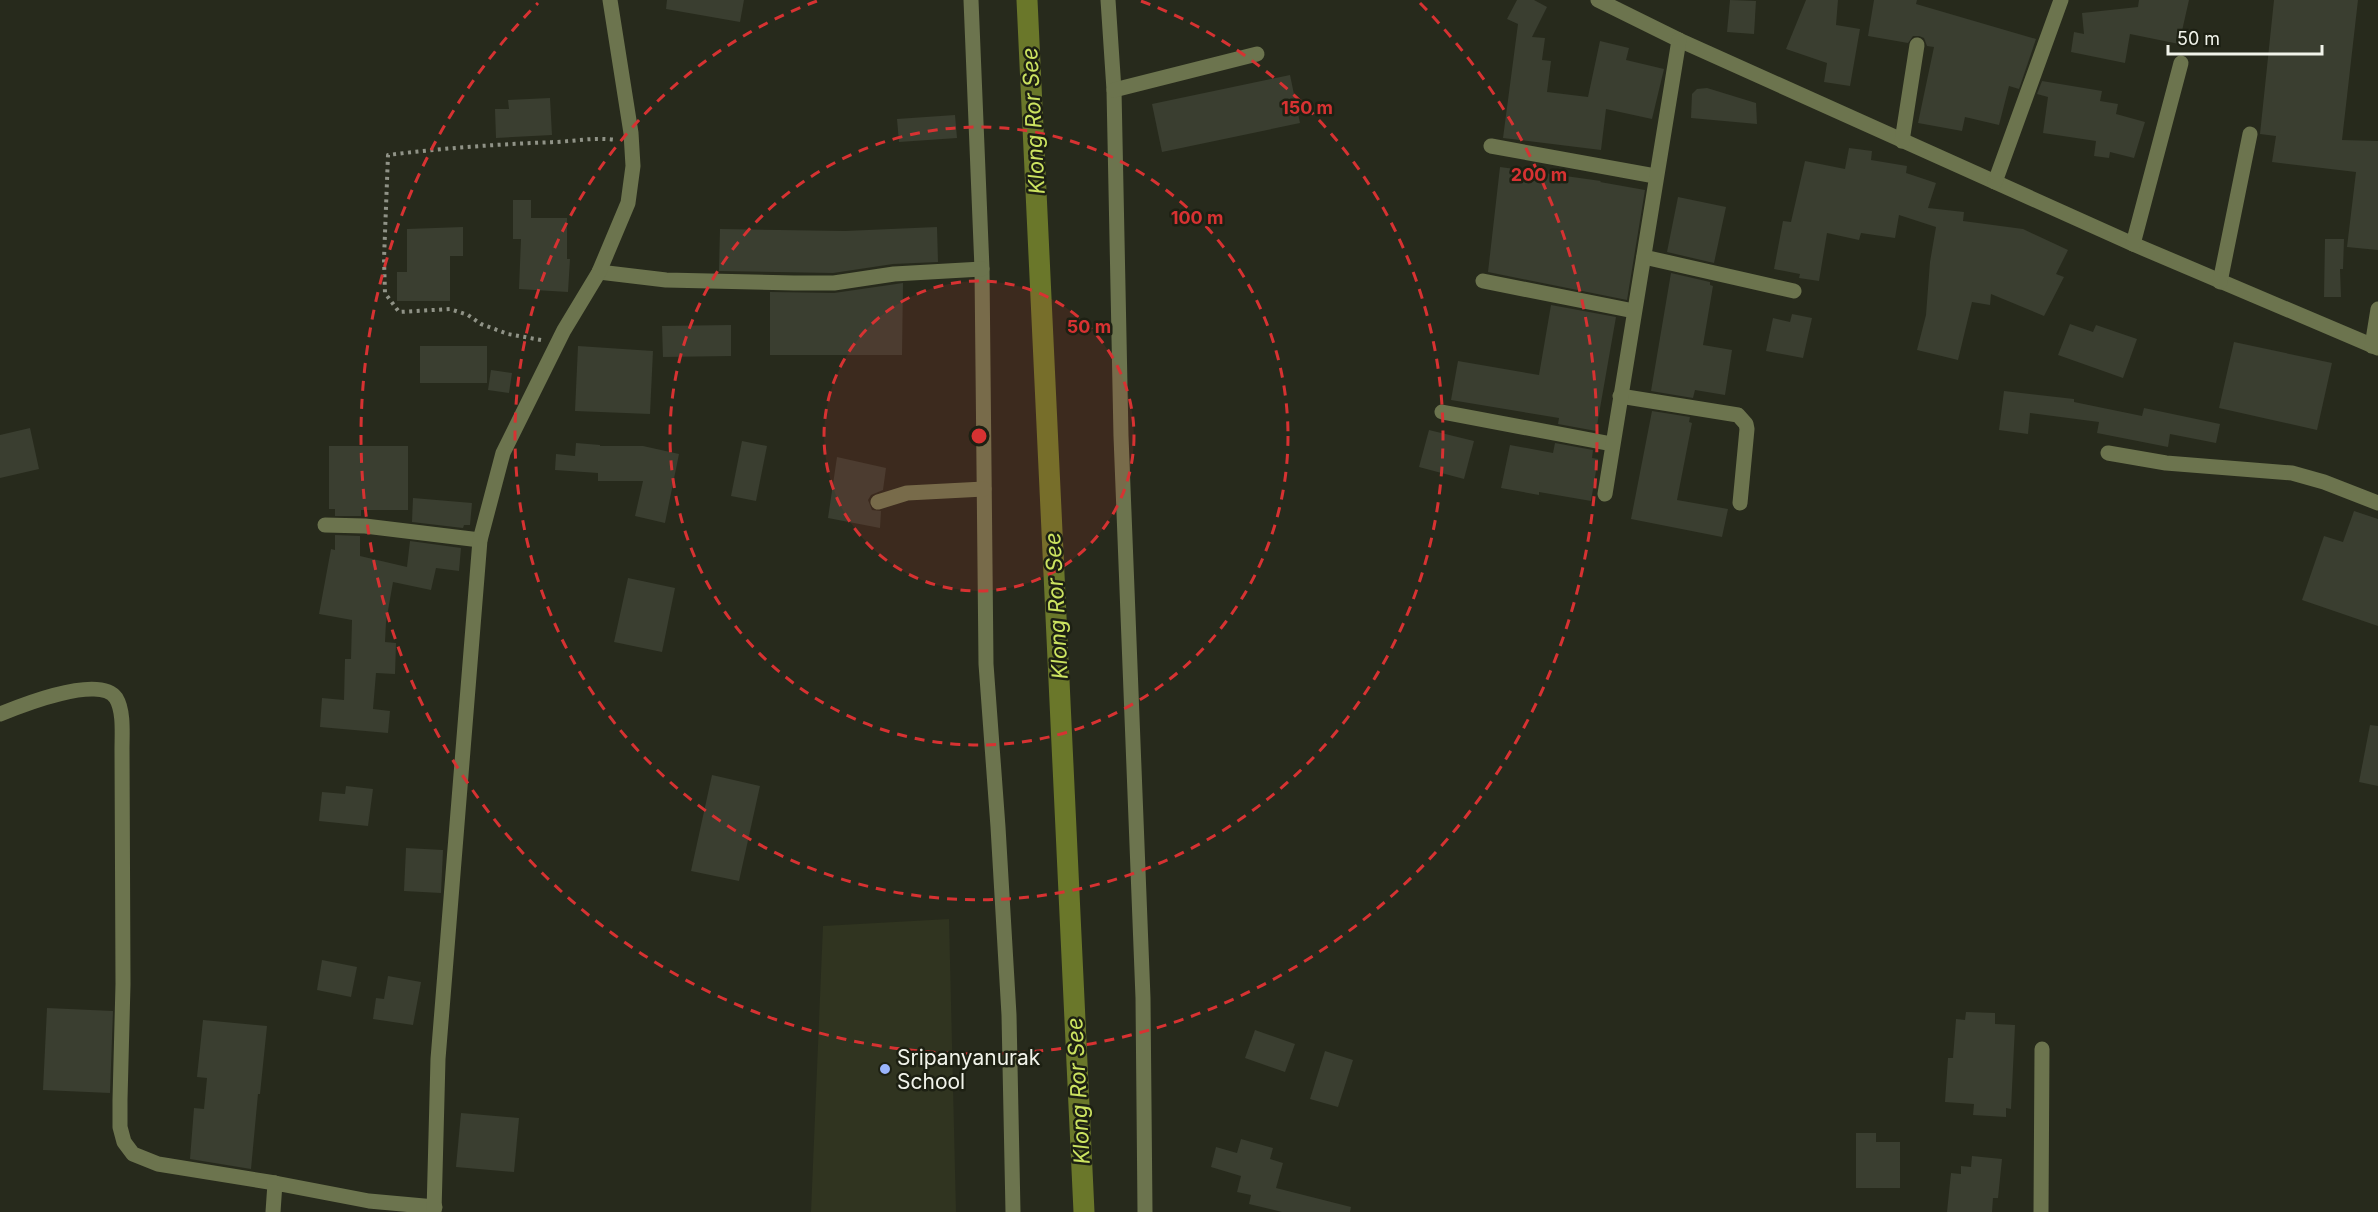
<svg xmlns="http://www.w3.org/2000/svg" width="2378" height="1212" font-family="Inter,sans-serif">
<style>
.built{fill:#303420}
.lines{fill:none;stroke-linecap:round;stroke-linejoin:round}
.canal{stroke:#6a772a;stroke-width:21}
.building{fill:#3a3e30}
.path{stroke:#909387;stroke-width:4;stroke-dasharray:3 4.5;stroke-linecap:butt}
.minor{stroke:#6c744e;stroke-width:15}
.ring{fill:none;stroke:#d73232;stroke-width:3;stroke-dasharray:10 8}
.poi-dot{fill:#9ab5fd;stroke:#1d2013;stroke-width:2}
.labels{text-anchor:middle;dominant-baseline:central;stroke-width:5;stroke-linejoin:round;paint-order:stroke}
.poi-label{font-size:21px;fill:#f1f3ea;stroke:#1d2013;text-anchor:start}
.water-label{font-size:22px;font-style:italic;fill:#cce360;stroke:#1d2013}
.centre{fill:#d73232;stroke:#1d2013;stroke-width:3}
.ring-label{font-size:18px;text-anchor:middle;font-weight:bold;fill:#d73232;stroke:#1d2013;stroke-width:5;stroke-linejoin:round;paint-order:stroke}
</style>
<rect width="100%" height="100%" fill="#272a1c"/>
<!-- built -->
<path class="built" d="M949 919 956 1212H811L823 926Z"/>
<g class="lines">
<!-- canal -->
<path class="canal" d="M1027 0 1084 1212"/>
</g>
<!-- building -->
<g class="building">
<path d="M667 0H744L740 22 666 9Z"/>
<path d="M1517 0H1534L1547 7 1532 37 1545 38 1542 60 1551 61 1547 92 1588 97 1600 41 1629 48 1626 60 1664 69 1652 119 1606 109 1601 150 1503 138 1518 24 1507 19Z"/>
<path d="M1730 0 1756 1 1754 34 1727 32Z"/>
<path d="M1806 0H1838L1836 25 1860 29 1850 86 1824 82 1827 63 1786 49Z"/>
<path d="M1874 0H1917L1916 4 2036 39 2019 89 2009 86 1999 125 1965 117 1962 131 1918 123 1934 47 1927 46 1924 38 1919 36H1913L1908 43 1868 36Z"/>
<path d="M2139 0H2189L2179 44 2130 34 2125 63 2071 52 2074 32 2084 34 2082 13 2138 7Z"/>
<path d="M2274 0H2358L2342 140 2378 141V250L2347 247 2356 172 2272 162 2276 136 2260 134Z"/>
<path d="M1290 75 1300 123 1162 152 1152 104Z"/>
<path d="M2042 81 2102 91 2100 101 2118 104 2116 114 2145 122 2134 158 2110 152 2109 158 2094 156 2096 141 2043 133 2048 97 2037 94Z"/>
<path d="M1707 88 1756 103 1757 124 1691 118 1692 94 1697 89Z"/>
<path d="M550 98 552 135 496 138 495 109H509L508 100Z"/>
<path d="M955 115 957 138 899 142 897 119Z"/>
<path d="M1849 148 1872 151 1871 160 1907 166 1906 173 1936 183 1928 208 1964 212 1963 221 2023 229 2068 250 2056 274 2064 277 2044 316 1991 294 1990 305 1972 302 1958 360 1917 350 1926 315 1930 262 1936 227 1899 215 1895 238 1861 233 1859 240 1827 233 1819 281 1799 278 1800 274 1774 269 1783 221 1791 222 1805 161 1845 169Z"/>
<path d="M1500 167 1601 181 1600 182 1645 190 1627 300 1488 272Z"/>
<path d="M1678 197 1726 207 1714 263 1667 252Z"/>
<path d="M513 200H531V218H567V259H570L568 292 519 289 521 239H513Z"/>
<path d="M463 227V256H450V301H397V272H407V229Z"/>
<path d="M937 227 938 262 893 264 833 273 719 271 720 229 845 231Z"/>
<path d="M2325 239H2344L2343 269H2340L2341 297H2324Z"/>
<path d="M1671 273 1710 282V285L1713 286 1703 345 1732 350 1725 395 1695 390 1693 398 1651 391Z"/>
<path d="M903 283 902 355H770V292L834 293Z"/>
<path d="M1551 305 1616 317 1596 431 1558 424 1559 418 1451 400 1458 361 1539 375Z"/>
<path d="M1792 314 1812 318 1803 358 1766 351 1773 318 1790 322Z"/>
<path d="M2070 324 2093 332 2096 325 2137 339 2123 378 2058 355Z"/>
<path d="M731 325V356L663 357 662 326Z"/>
<path d="M2234 342 2332 363 2317 430 2219 408Z"/>
<rect x="420" y="346" width="67" height="37"/>
<path d="M578 346 653 351 650 414 575 411Z"/>
<path d="M491 370 512 373 509 393 488 390Z"/>
<path d="M2004 391 2074 399V402L2142 416 2144 408 2220 424 2216 443 2170 434 2168 447 2097 433 2099 422 2030 413 2028 434 1999 430Z"/>
<path d="M1652 411 1690 417 1689 422 1692 423 1677 500 1728 509 1722 537 1631 519Z"/>
<path d="M30 428 39 469 0 478V435Z"/>
<path d="M1429 430 1474 441 1464 479 1419 467Z"/>
<path d="M742 441 767 446 756 501 731 496Z"/>
<path d="M576 443 600 445V446H643L679 454 665 523 635 516 643 481H598V473L555 470 556 454 575 456Z"/>
<path d="M1555 443 1593 450 1592 458 1598 459 1591 501 1539 492V495L1501 488 1510 445 1553 453Z"/>
<path d="M329 446H408V510H361V516H335V509H329Z"/>
<path d="M837 457 886 468 883 490 871 495 868 500 872 510 881 511 880 528 828 518Z"/>
<path d="M413 498 472 503 470 525H464L463 528 412 522Z"/>
<path d="M2354 511 2378 519V626L2302 600 2324 536 2343 542Z"/>
<path d="M335 535 360 536V556L407 567 410 541 461 548 459 571 436 568 431 590 393 582 386 622 385 642 396 643 395 674 376 673 373 709 390 711 388 733 320 727 322 698 344 700 345 659H351L352 620 319 614 331 549 335 550Z"/>
<path d="M628 578 675 588 662 652 614 642Z"/>
<path d="M2370 725 2378 726V786L2359 782Z"/>
<path d="M712 775 760 786 739 881 691 871Z"/>
<path d="M346 786 373 789 368 826 319 821 322 792 345 794Z"/>
<path d="M406 848 443 850 441 893 404 891Z"/>
<path d="M322 960 357 967 351 997 317 990Z"/>
<path d="M388 976 421 982 413 1025 373 1019 376 998 384 999Z"/>
<path d="M47 1008 113 1011 110 1093 43 1090Z"/>
<path d="M1966 1012 1995 1013V1024L2015 1025 2011 1109 2006 1108V1117L1973 1115 1974 1104 1945 1102 1948 1058H1953L1956 1019 1965 1020Z"/>
<path d="M203 1020 267 1026 260 1094H258L251 1169 190 1159 194 1108 204 1109 207 1078 197 1077Z"/>
<path d="M1255 1030 1295 1044 1285 1072 1245 1058Z"/>
<path d="M1325 1051 1353 1060 1338 1107 1310 1099Z"/>
<path d="M461 1113 519 1118 514 1172 456 1167Z"/>
<path d="M1856 1133H1876V1142H1900V1188H1856Z"/>
<path d="M1241 1139 1273 1148 1270 1159 1283 1163 1276 1188 1351 1207 1350 1212H1282L1249 1204 1251 1195 1237 1192 1241 1176 1211 1167 1216 1147 1237 1153Z"/>
<path d="M1972 1156 2002 1159 1998 1198H1993L1992 1212H1947L1951 1173 1961 1174V1166L1971 1167Z"/>
</g>
<g class="lines">
<!-- path -->
<path class="path" d="M541 340 508 334 481 324 468 315 450 309 399 312 385 293 384 259 388 155C444 148 500 144 556 142 576 141 595 137 616 140"/>
<!-- minor -->
<g class="minor">
<path d="M971 0 982 269 986 664 998 827 1009 1015 1013 1212"/>
<path d="M1108 0 1114 90 1121 436 1143 998 1145 1212"/>
<path d="M1598 0 1679 40 2133 244 2378 348"/>
<path d="M1114 90 1257 54"/>
<path d="M1902 141 1917 45"/>
<path d="M1491 146 1655 176"/>
<path d="M1995 182 2061 0"/>
<path d="M2133 244 2181 63"/>
<path d="M1644 257 1794 291"/>
<path d="M599 272 666 280 794 283H834L894 274 982 269"/>
<path d="M1483 281 1634 311"/>
<path d="M2220 282 2250 134"/>
<path d="M2372 346 2378 309"/>
<path d="M1620 396 1738 415 1746 424 1747 429 1740 503"/>
<path d="M1442 412 1612 444"/>
<path d="M2108 453 2166 463 2292 473 2324 482 2378 503"/>
<path d="M1605 494 1679 40"/>
<path d="M878 502 907 493 984 489"/>
<path d="M325 525 365 526 480 540"/>
<path d="M0 714C22 705 100 674 116 698 124 711 122 734 122 749L123 984 120 1100V1127L124 1142 133 1154 158 1164 275 1183"/>
<path d="M273 1212 275 1183 369 1201 435 1207"/>
<path d="M434 1212 438 1059 480 540 503 453 564 330 599 272 628 203 633 166 631 133 610 0"/>
<path d="M2041 1212 2042 1049"/>
</g>
</g>
<!-- distance rings -->
<circle cx="979" cy="436" r="155" fill="#d73232" fill-opacity=".12"/>
<g class="ring">
<circle cx="979" cy="436" r="155"/>
<circle cx="979" cy="436" r="309"/>
<path d="M1141 1A464 464 0 1 1 817 1"/>
<path d="M1420 3A618 618 0 1 1 538 3"/>
</g>
<!-- markers -->
<circle class="poi-dot" cx="885" cy="1069" r="6"/>
<g class="labels">
<!-- poi labels -->
<g class="poi-label">
<text x="897" y="1057">Sripanyanurak<tspan x="897" dy="24">School</tspan></text>
</g>
<!-- water labels -->
<g class="water-label">
<text transform="translate(1033 121) rotate(-93)">Klong Ror See</text>
<text transform="translate(1056 606) rotate(-93)">Klong Ror See</text>
<text transform="translate(1078 1091) rotate(-93)">Klong Ror See</text>
</g>
</g>
<circle cx="979" cy="436" r="9" class="centre"/>
<g class="ring-label">
<text x="1307" y="114">150 m</text>
<text x="1539" y="181">200 m</text>
<text x="1197" y="224">100 m</text>
<text x="1089" y="333">50 m</text>
</g>
<!-- scale -->
<path d="M2168 45v9h154v-9" fill="none" stroke="#f1f3ea" stroke-width="3"/>
<text x="2177" y="45" font-size="18" fill="#f1f3ea" stroke="#1d2013" stroke-width="4.5" paint-order="stroke">50 m</text>
</svg>
